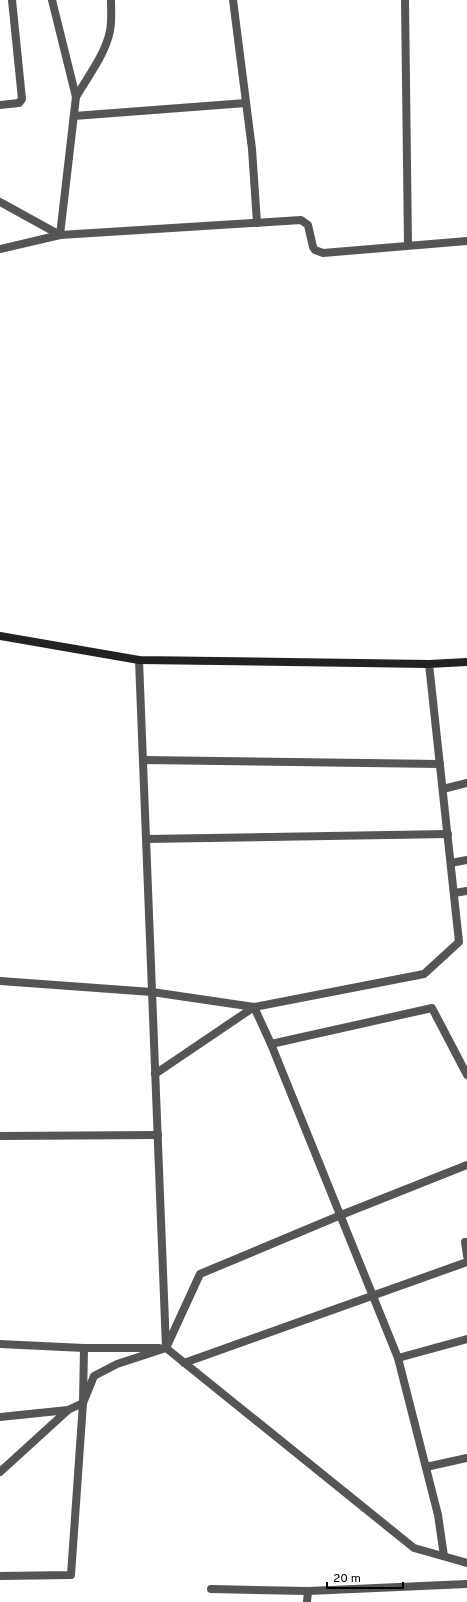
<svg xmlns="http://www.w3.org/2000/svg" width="467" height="1602" font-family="Overpass,sans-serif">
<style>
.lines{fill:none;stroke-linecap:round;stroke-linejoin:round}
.minor{stroke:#555;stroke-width:8}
.secondary{stroke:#222;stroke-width:8}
</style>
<rect width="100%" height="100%" fill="#fff"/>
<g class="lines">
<!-- minor -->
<g class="minor">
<path d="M233 0 252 149 257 223"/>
<path d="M405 0 408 245"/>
<path d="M76 97C88 76 105 55 110 31 112 21 111 10 111 0"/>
<path d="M0 105 19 103 22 99 12 0"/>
<path d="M74 116 246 103"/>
<path d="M0 202 60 235 76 97 52 0"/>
<path d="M0 249 60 235 301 220 308 225 313 247 315 250 323 253 467 241"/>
<path d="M139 660 166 1348 414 1548 467 1563"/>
<path d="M143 760 440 764"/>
<path d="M443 789 467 783"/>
<path d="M146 839 448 834"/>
<path d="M451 863 467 860"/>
<path d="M454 893 467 891"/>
<path d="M0 981 152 992 254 1007 424 974 459 942 429 664"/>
<path d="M271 1044 432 1008 467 1075"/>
<path d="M155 1074 254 1007 271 1044 398 1358 438 1515 444 1556"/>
<path d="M0 1136 158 1135"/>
<path d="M467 1242H465L467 1256"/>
<path d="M0 1344 84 1348H159"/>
<path d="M398 1358 467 1339"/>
<path d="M184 1363 467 1262"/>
<path d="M0 1417 68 1410"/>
<path d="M426 1467 467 1458"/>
<path d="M0 1472 68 1410 83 1403 94 1376 117 1364 166 1348 200 1274 341 1215 467 1165"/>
<path d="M0 1576 71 1575 83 1403 84 1348"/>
<path d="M211 1589 308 1591 467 1584"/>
<path d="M307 1602 308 1591"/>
</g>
<!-- secondary -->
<path class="secondary" d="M0 636 139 660 429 664 467 662"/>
</g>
<!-- scale -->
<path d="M327 1582v6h76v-6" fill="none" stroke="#000000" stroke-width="2"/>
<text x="333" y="1582" font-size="12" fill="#000000" stroke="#ffffff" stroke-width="3" paint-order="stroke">20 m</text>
</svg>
